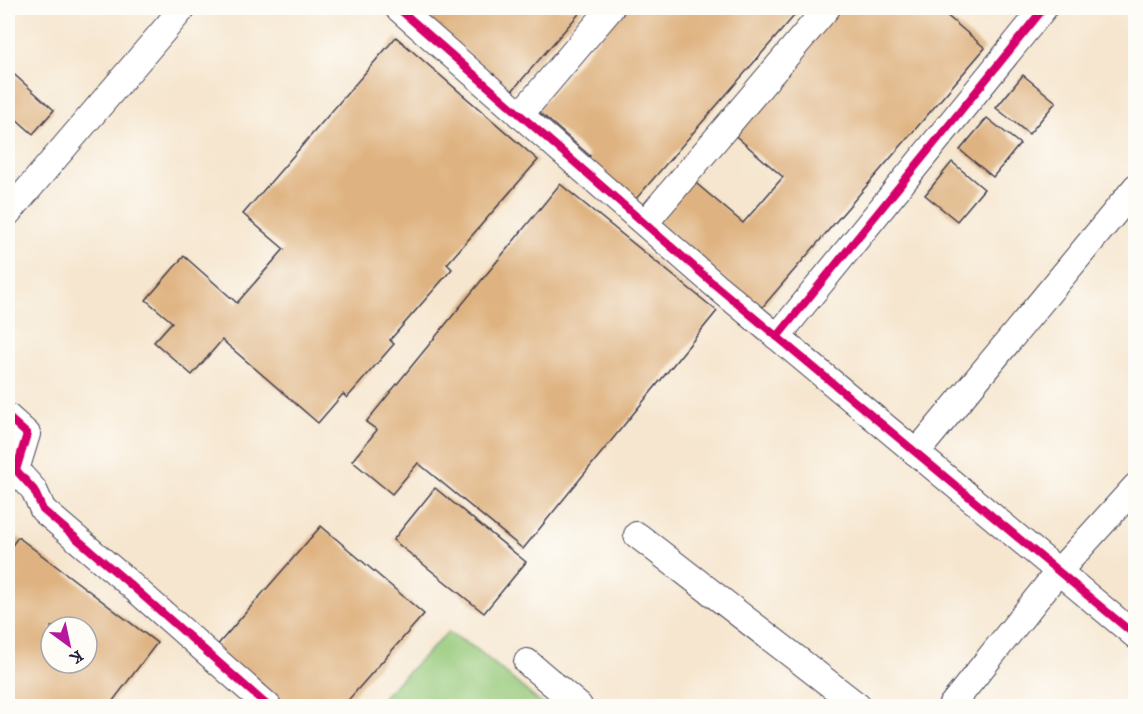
<svg xmlns="http://www.w3.org/2000/svg" width="1143" height="714" font-family="'IM FELL English',serif">
<style>
.green{fill:#96c97a;stroke:#5c765a;stroke-width:1.5}
.building{fill:#dfb381;fill-rule:evenodd}
.lines{fill:none;stroke-linecap:round;stroke-linejoin:round}
.minor-casing{stroke:#423f51;stroke-width:28}
.minor{stroke:#fff;stroke-width:26}
.cycleway-casing{stroke:#fdfcf7;stroke-width:11}
.cycleway{stroke:#d6006c;stroke-width:8}
</style>
<rect width="100%" height="100%" fill="#fdfcf7"/>
<filter id="ink" filterUnits="userSpaceOnUse"><feTurbulence type="fractalNoise" baseFrequency=".0167" numOctaves="2"/><feDisplacementMap in="SourceGraphic" scale="12" xChannelSelector="R" yChannelSelector="G"/><feConvolveMatrix kernelMatrix="1 2 1 2 8 2 1 2 1" color-interpolation-filters="sRGB"/></filter>
<filter id="wash" filterUnits="userSpaceOnUse"><feTurbulence type="fractalNoise" baseFrequency=".008" numOctaves="4" result="noise"/><feDisplacementMap in="SourceGraphic" scale="24" xChannelSelector="R" yChannelSelector="G"/><feGaussianBlur stdDeviation="1.35" result="paint"/><feColorMatrix in="noise" values="0 0 0 0 0 0 0 0 0 0 0 0 0 0 0 0 0 1.4 0 .05"/><feComposite in="paint" operator="in"/></filter>
<g filter="url(#wash)">
<rect width="100%" height="100%" fill="#f6e6cf"/>
<!-- green -->
<path class="green" d="M448 632 478 650 544 706H374Z"/>
<g id="blocks">
<!-- building -->
<g class="building">
<path d="M415 8H584L512 91Z"/>
<path d="M625 8H801L635 200 587 159 590 156 537 110Z"/>
<path d="M839 8H938L985 48 760 310 656 221 691 179 743 223 783 177 731 132Z"/>
<path d="M396 37 538 160 447 264 452 269 390 340 394 344 347 398 343 394 318 423 222 340 192 375 154 342 172 322 146 300 184 256 237 303 284 249 243 214Z"/>
<path d="M8 69 54 110 33 134 16 119 8 128Z"/>
<path d="M1023 75 1056 102 1029 134 996 108Z"/>
<path d="M987 118 1020 144 993 177 960 150Z"/>
<path d="M952 162 984 189 957 221 925 195Z"/>
<path d="M560 184 717 311 523 549 418 463 392 494 352 461 377 430 366 422Z"/>
<path d="M435 488 526 562 484 613 393 540Z"/>
<path d="M321 526 424 614 343 706H280L214 649Z"/>
<path d="M18 537 157 643 109 706H8V551ZM51 627H87V663H51Z"/>
</g>
</g>
</g>
<g filter="url(#ink)">
<use href="#blocks" fill-opacity="0" stroke="#423f51" stroke-width="1.5"/>
<g class="lines">
<!-- minor casing -->
<g class="minor-casing">
<g id="minor">
<path d="M398 8 715 285 1136 636"/>
<path d="M520 115 611 8"/>
<path d="M8 213 183 8"/>
<path d="M645 223 827 8"/>
<path d="M777 337 1044 8"/>
<path d="M8 417 27 434 16 470 34 490 43 510 124 579 268 706"/>
<path d="M916 453 1136 187"/>
<path d="M637 535 858 706"/>
<path d="M527 662 579 706"/>
<path d="M951 706 1058 572 1136 486"/>
</g>
</g>
<!-- minor -->
<use href="#minor" class="minor"/>
<!-- cycleway casing -->
<g class="cycleway-casing">
<g id="cycleway">
<path d="M398 8 715 285 1136 636"/>
<path d="M777 337 1044 8"/>
<path d="M8 417 27 434 16 470 34 490 43 510 124 579 268 706"/>
</g>
</g>
<!-- cycleway -->
<use href="#cycleway" class="cycleway"/>
</g>
</g>
<!-- margin -->
<rect width="1143" height="714" fill="none" stroke="#fdfcf7" stroke-width="30"/>
<!-- north arrow -->
<g transform="translate(69 645) rotate(147)"><circle r="28" fill="#fdfcf7" stroke="#a5a5ac" stroke-width="1.5"/>
<path d="M0-4.5L10 22L0 15L-10 22Z" fill="#b5179e"/>
<text y="-9" font-size="16" font-weight="bold" text-anchor="middle" fill="#22223b">K</text>
</g>
</svg>
